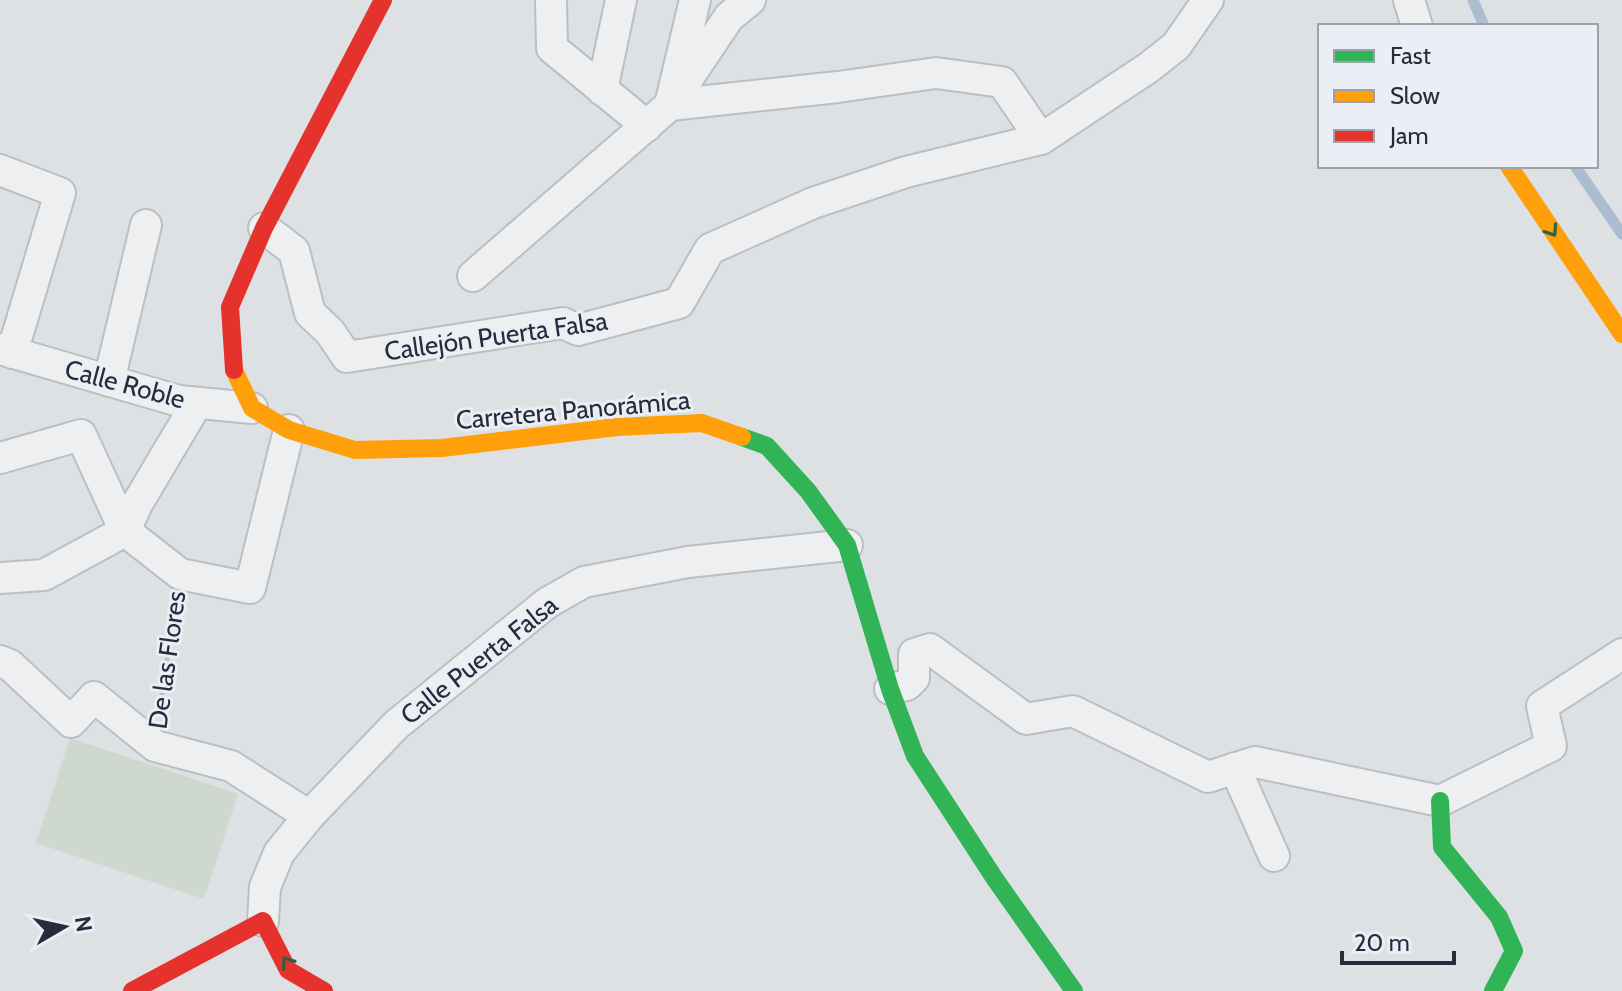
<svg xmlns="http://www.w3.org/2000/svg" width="1622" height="991" font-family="Cabin,sans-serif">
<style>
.green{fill:#ced8ce}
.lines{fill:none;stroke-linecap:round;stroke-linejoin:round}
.stream{stroke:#abbdd0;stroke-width:11}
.street-casing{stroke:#bcbfc2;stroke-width:34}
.path{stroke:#c0c2c6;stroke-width:5;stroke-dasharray:6 6;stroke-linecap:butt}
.street{stroke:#edeff0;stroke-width:30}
.fast{stroke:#30b455;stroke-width:18}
.slow{stroke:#ff9f0a;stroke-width:18}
.jam{stroke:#e5322d;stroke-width:18}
.oneway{stroke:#296346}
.labels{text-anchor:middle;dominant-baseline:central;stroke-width:6;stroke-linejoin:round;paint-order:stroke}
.street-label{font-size:26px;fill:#252d3c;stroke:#ebeef4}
</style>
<rect width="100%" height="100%" fill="#dee1e4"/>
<!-- green -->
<path class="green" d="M70 738 238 794 204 899 36 843Z"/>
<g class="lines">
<!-- stream -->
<g class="stream">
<path d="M1473 0 1484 26"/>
<path d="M1575 166 1622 234"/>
</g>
<!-- street casing -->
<g class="street-casing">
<g id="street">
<path d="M551 0 552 48 647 126"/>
<path d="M695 0 670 105 838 87 936 73 1002 82 1041 139"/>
<path d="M1409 0 1417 26"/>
<path d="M602 90 621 0"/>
<path d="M0 170 60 193 12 353"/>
<path d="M264 228 294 251 310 313 330 332 347 357 563 323 578 330 679 303 710 249 813 203 906 172 1041 139 1148 68 1176 46 1208 0"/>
<path d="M473 276 670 105 729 17 750 0"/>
<path d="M0 349 179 401 252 408"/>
<path d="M109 381 146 225"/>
<path d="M0 458 81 435 125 531 180 574 250 588 289 430"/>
<path d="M0 578 44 575 125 531 137 504 197 403"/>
<path d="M0 661 10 665 71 722 94 697 155 746 231 766 309 816"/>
<path d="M890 689 907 685 914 678V654L930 649 1026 719 1073 711 1208 777 1255 762 1440 801 1551 746 1542 706 1622 654"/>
<path d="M1235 768 1274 856"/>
<path d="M263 921 265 887 279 853 309 816 396 725 547 603 584 582 688 562 847 545"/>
</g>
</g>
<!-- path -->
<path class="path" d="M160 709 175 605"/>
<!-- street -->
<use href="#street" class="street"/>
<!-- fast -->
<g class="fast">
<path d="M742 437 767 446 808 491 847 545 890 689 915 756 995 879 1074 991"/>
<path d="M1440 801 1442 847 1499 917 1514 951 1493 991"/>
</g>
<!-- slow -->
<g class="slow">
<path d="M1509 166 1622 334"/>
<path d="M234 370 252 408 289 430 355 450 442 448 617 427 702 423 742 437"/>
</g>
<!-- jam -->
<g class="jam">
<path d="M234 370 230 307 264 228 383 0"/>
<path d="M132 991 263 921 288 970 324 991"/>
</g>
</g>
<!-- one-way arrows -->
<defs><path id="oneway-chevron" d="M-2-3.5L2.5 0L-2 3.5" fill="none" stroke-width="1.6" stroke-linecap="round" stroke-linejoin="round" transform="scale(2)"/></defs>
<g class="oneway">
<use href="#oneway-chevron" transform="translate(1552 231) rotate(56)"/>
<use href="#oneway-chevron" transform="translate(287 962) rotate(-125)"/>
</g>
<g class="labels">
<!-- street labels -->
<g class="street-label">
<text transform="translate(496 336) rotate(-8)">Callejón Puerta Falsa</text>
<text transform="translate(125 384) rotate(15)">Calle Roble</text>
<text transform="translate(573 410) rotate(-5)">Carretera Panorámica</text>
<text transform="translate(167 660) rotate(-82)">De las Flores</text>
<text transform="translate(479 660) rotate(-38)">Calle Puerta Falsa</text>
</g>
</g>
<!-- legend -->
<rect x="1318" y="24" width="280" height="144" fill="#ebeef4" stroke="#9ca1aa" stroke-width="2"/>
<rect x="1334" y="50" width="40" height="12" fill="#30b455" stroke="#9ca1aa" stroke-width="2"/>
<text x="1390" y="64" font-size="24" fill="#252d3c">Fast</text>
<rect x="1334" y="90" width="40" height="12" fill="#ff9f0a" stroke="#9ca1aa" stroke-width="2"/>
<text x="1390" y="104" font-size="24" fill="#252d3c">Slow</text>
<rect x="1334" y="130" width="40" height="12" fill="#e5322d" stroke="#9ca1aa" stroke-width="2"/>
<text x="1390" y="144" font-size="24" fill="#252d3c">Jam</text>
<!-- north arrow -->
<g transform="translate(64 927) rotate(81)" stroke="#ebeef4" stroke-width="6" paint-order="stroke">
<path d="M0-6L14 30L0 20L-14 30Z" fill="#252d3c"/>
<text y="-12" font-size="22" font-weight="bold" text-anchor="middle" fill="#252d3c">N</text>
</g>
<!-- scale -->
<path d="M1342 951v12h112v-12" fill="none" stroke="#252d3c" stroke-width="4"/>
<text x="1354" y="951" font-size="24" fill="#252d3c" stroke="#ebeef4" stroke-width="6" paint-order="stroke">20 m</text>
</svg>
